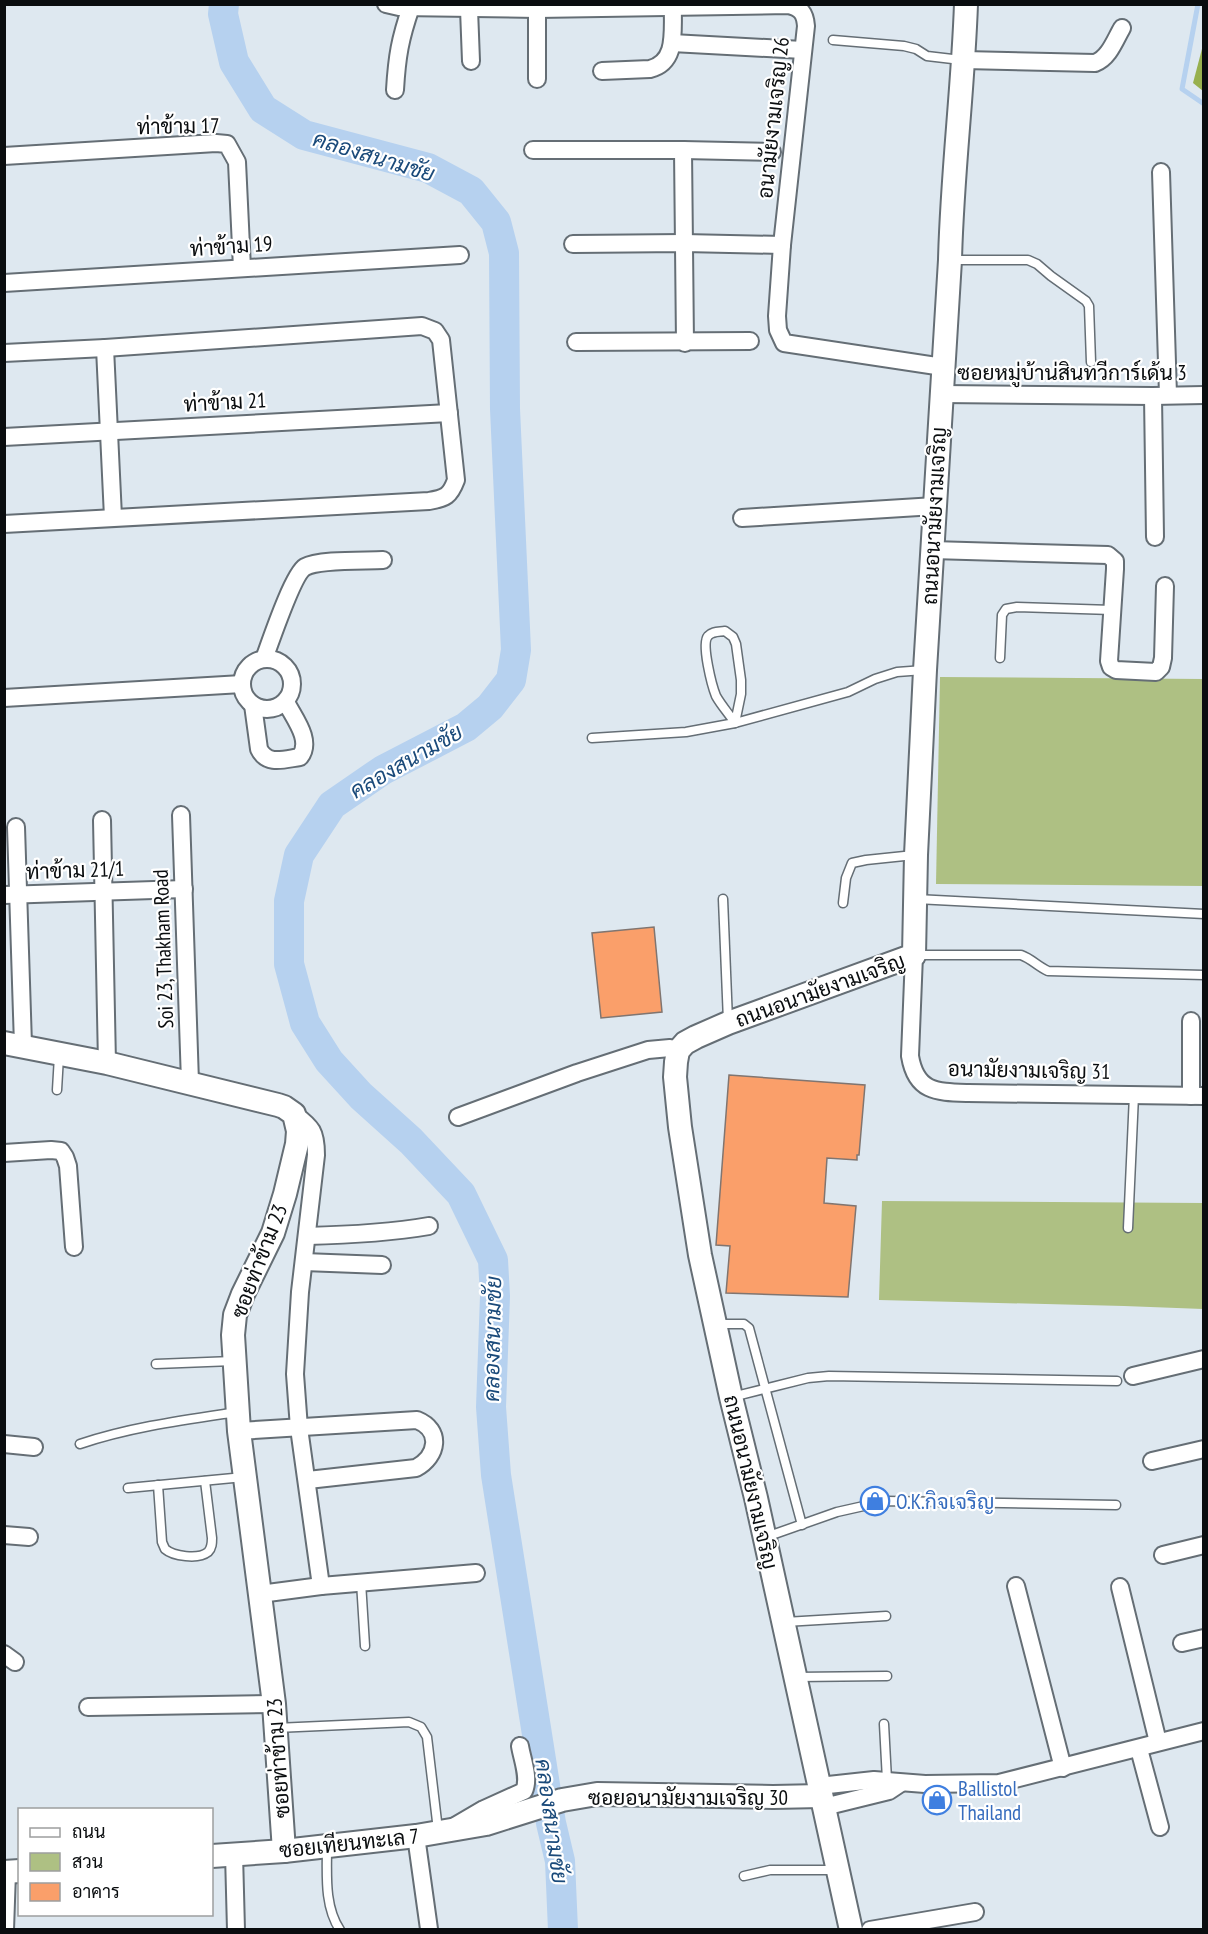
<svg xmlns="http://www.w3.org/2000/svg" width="1208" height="1934" font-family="'PT Sans Narrow',Sarabun,sans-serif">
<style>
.green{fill:#aec083}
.forest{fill:#97b04e}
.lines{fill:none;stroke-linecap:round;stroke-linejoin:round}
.stream{stroke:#b6d1ef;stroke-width:5}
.river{stroke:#b6d1ef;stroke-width:30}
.building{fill:#fa9f6a;stroke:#807570;stroke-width:1.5}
.lane-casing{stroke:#656e75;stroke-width:11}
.street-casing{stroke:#656e75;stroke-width:20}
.secondary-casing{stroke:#656e75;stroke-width:26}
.lane{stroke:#fff;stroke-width:8}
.street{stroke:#fff;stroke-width:16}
.secondary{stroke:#fff;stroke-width:22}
.labels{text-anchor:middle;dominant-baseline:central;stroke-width:4.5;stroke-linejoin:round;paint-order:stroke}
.street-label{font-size:21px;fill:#0a0d0f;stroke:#fff}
.shop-label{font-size:21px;fill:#366cbe;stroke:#fff;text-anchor:start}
.water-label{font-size:22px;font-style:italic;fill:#1a4a7a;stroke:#fff}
</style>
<rect width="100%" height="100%" fill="#dee8f0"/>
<!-- green -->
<g class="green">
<path d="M940 677 1203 679V886L936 884Z"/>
<path d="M882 1201 1203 1203V1309L1124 1306 879 1300Z"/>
</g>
<!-- forest -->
<path class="forest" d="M1203 45V91L1193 83Z"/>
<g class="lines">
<!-- stream -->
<path class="stream" d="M1198 4 1182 89 1204 104"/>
<!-- river -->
<path class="river" d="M224 4 223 14 234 62 263 109 304 135 428 168 471 191 496 222 504 253 505 409 516 650 511 680 490 707 466 727 383 770 332 805 299 855 289 901V964L305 1023 329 1061 361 1096 411 1141 461 1194 493 1260 495 1296 491 1407 496 1475 551 1823 560 1861 563 1930"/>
</g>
<!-- building -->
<g class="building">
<path d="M654 927 662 1012 601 1018 592 933Z"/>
<path d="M729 1075 865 1085 859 1155H857V1160L827 1158 824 1203 856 1206 848 1297 726 1293 730 1246 716 1245Z"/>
</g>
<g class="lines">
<!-- lane casing -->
<g class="lane-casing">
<g id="lane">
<path d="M833 40 904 46 916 49 927 56 961 60"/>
<path d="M951 260H1028L1037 264 1051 276 1086 301 1089 306 1091 362"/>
<path d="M725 631 733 637 736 644 741 680V694L735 723C729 714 721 705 716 696 712 686 701 644 708 636 712 631 719 632 725 631Z"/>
<path d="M1000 658 1002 615 1006 609 1017 607 1112 610"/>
<path d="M592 738 686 732 735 723 848 692 875 679 897 672 924 670"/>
<path d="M723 899 728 1021"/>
<path d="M916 899 1204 914"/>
<path d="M843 903 846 878 852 863 866 860 914 855"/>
<path d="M914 955H1021C1032 959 1037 966 1048 971L1204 975"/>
<path d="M57 1090 59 1056"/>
<path d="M1128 1228 1134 1095"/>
<path d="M717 1324H744L749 1328 802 1525"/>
<path d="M156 1364 233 1361"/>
<path d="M732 1397 808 1378 829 1376 1117 1381"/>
<path d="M80 1444C131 1427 184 1420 237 1412"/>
<path d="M158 1485 162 1542 165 1549C173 1556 198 1560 208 1552 212 1548 212 1543 212 1538L205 1481"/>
<path d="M128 1488 244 1477"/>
<path d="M766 1537 837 1512 886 1501 1116 1505"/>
<path d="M361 1582 365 1646"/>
<path d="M785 1622 886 1616"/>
<path d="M796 1677 887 1676"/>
<path d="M884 1724 887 1780"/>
<path d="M276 1728 409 1722 421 1727 427 1737 438 1830"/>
<path d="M327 1847C327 1874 324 1906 340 1930"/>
<path d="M744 1876 770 1870H836"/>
</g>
</g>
<!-- street casing -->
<g class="street-casing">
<g id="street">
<path d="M386 4 399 7 537 9 788 5C801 8 805 13 806 26L782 245 777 316 778 330 784 343 943 367"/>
<path d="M469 9 471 61"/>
<path d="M672 43 803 50"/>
<path d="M964 60 1095 63C1109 58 1115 40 1122 28"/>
<path d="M602 71 650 69C678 62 672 30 673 7"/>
<path d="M537 79V9"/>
<path d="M395 90C397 56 400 39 411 7"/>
<path d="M533 150H683L772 152"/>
<path d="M683 150 685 343"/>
<path d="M4 156 216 143 227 144 237 162 242 268"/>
<path d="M1161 172 1168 395"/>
<path d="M573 244 684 243 782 245"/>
<path d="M4 283 460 255"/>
<path d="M576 342 750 341"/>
<path d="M105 348 113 517"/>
<path d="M4 353 105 348 422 326 435 331 441 340 456 480C450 496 446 498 429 501L4 524"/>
<path d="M941 394 1153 396 1204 395"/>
<path d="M1153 396 1155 537"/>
<path d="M4 437 449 413"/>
<path d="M742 518 935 506"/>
<path d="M932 550 1108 555 1115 561V569L1109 661 1111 667 1116 670 1156 672 1161 667 1163 658 1165 586"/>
<circle cx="267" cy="684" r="25"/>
<path d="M264 659C270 643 293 574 305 567 319 559 365 561 383 560"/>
<path d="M4 698 242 684"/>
<path d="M253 705 259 749C267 766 285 759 300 757 313 740 293 717 286 702"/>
<path d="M181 815 190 1082"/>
<path d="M102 820 107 1063"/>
<path d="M16 827 23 1045"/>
<path d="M4 895 184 889"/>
<path d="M914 955 910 1056C916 1092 936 1092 968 1093L1204 1096"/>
<path d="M1191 1096V1021"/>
<path d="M294 1114C312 1127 316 1132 316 1155L300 1292 295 1374 299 1428 321 1586"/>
<path d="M458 1117 577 1073 648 1050 670 1048 678 1051"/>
<path d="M4 1153 51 1150 61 1151 65 1157 68 1166 74 1247"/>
<path d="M307 1236C348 1235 388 1233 429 1226"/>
<path d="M304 1262 382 1265"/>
<path d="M1133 1376 1204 1359"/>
<path d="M239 1431 417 1420C442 1430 438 1456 416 1468L308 1480"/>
<path d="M4 1444 34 1447"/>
<path d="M1152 1461 1204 1449"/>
<path d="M4 1535 29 1537"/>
<path d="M1163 1555 1204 1545"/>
<path d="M1016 1586 1063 1768"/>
<path d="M1120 1587 1158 1742"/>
<path d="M260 1594 321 1586 476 1573"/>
<path d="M1182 1643 1204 1638"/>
<path d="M4 1654 15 1662"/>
<path d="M88 1707 274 1704"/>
<path d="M1139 1749 1160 1827"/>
<path d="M819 1786 874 1780 925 1784 999 1783 1204 1731"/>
<path d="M824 1807 889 1791 901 1783"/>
<path d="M455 1826 484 1809 524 1791C530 1778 522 1759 520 1746"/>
<path d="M416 1836 429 1929"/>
<path d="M234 1854 236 1930"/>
<path d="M5 1930 7 1872"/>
<path d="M870 1930 975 1912"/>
</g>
</g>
<!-- secondary casing -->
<g class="secondary-casing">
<g id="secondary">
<path d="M4 1043 107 1063 278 1105 284 1107 294 1114 298 1131 297 1144 285 1194 273 1233 243 1294 235 1315 233 1335 239 1431 274 1704 284 1851"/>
<path d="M212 1856 284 1851 416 1836 486 1824 562 1800 597 1794 773 1797 821 1796"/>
<path d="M4 1872 20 1871"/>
<path d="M851 1930 756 1498 731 1397 700 1255 680 1127 675 1077 676 1062 678 1051 685 1043 696 1037 728 1023 914 955 916 855 925 670 950 260C952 175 963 90 966 4"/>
</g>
</g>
<!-- lane -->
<use href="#lane" class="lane"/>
<!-- street -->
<use href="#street" class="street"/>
<!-- secondary -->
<use href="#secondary" class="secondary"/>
</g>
<!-- icons -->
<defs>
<g id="shop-ring" transform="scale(1.5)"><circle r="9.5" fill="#fff" stroke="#3f7fe0" stroke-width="1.5"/><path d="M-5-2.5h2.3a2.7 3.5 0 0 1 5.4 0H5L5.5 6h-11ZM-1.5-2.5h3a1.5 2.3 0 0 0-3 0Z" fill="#3f7fe0"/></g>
</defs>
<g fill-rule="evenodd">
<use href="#shop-ring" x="875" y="1501"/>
<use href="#shop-ring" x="937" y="1800"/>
</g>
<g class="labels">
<!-- street labels -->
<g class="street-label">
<text transform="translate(773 118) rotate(-84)">อนามัยงามเจริญ 26</text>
<text transform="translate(178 126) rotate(-1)">ท่าข้าม 17</text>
<text transform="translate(231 246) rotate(-4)">ท่าข้าม 19</text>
<text x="1072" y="372">ซอยหมู่บ้าน่สินทวีการ์เด้น 3</text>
<text transform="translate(225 402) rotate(-3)">ท่าข้าม 21</text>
<text transform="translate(934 516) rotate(-87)">ถนนอนามัยงามเจริญ</text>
<text transform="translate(75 870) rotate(-2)">ท่าข้าม 21/1</text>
<text transform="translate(163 949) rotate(-92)">Soi 23, Thakham Road</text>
<text transform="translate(820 990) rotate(-20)">ถนนอนามัยงามเจริญ</text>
<text transform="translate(1029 1070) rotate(1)">อนามัยงามเจริญ 31</text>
<text transform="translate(259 1261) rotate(-69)">ซอยท่าข้าม 23</text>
<text transform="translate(751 1482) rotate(77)">ถนนอนามัยงามเจริญ</text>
<text transform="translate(278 1758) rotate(-94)">ซอยท่าข้าม 23</text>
<text x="688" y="1797">ซอยอนามัยงามเจริญ 30</text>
<text transform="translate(349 1843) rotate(-6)">ซอยเทียนทะเล 7</text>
</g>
<!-- shop labels -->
<g class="shop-label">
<text x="896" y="1501">O.K.กิจเจริญ</text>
<text x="958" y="1788">Ballistol<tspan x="958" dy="24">Thailand</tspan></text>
</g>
<!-- water labels -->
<g class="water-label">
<text transform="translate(374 156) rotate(17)">คลองสนามชัย</text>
<text transform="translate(406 761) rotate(-30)">คลองสนามชัย</text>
<text transform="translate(492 1339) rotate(-89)">คลองสนามชัย</text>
<text transform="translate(552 1821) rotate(82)">คลองสนามชัย</text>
</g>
</g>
<!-- border -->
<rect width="1208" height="1934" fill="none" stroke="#0a0d0f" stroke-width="12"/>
<!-- legend -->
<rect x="18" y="1808" width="195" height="108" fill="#ffffff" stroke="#9d9e9f" stroke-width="1.5"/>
<rect x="30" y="1828" width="30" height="9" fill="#ffffff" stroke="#9d9e9f" stroke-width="1.5"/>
<text x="72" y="1838" font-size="18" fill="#0a0d0f">ถนน</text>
<rect x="30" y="1853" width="30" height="18" fill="#aec083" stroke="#9d9e9f" stroke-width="1.5"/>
<text x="72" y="1868" font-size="18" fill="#0a0d0f">สวน</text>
<rect x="30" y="1883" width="30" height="18" fill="#fa9f6a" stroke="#9d9e9f" stroke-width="1.5"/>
<text x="72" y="1898" font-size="18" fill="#0a0d0f">อาคาร</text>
</svg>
